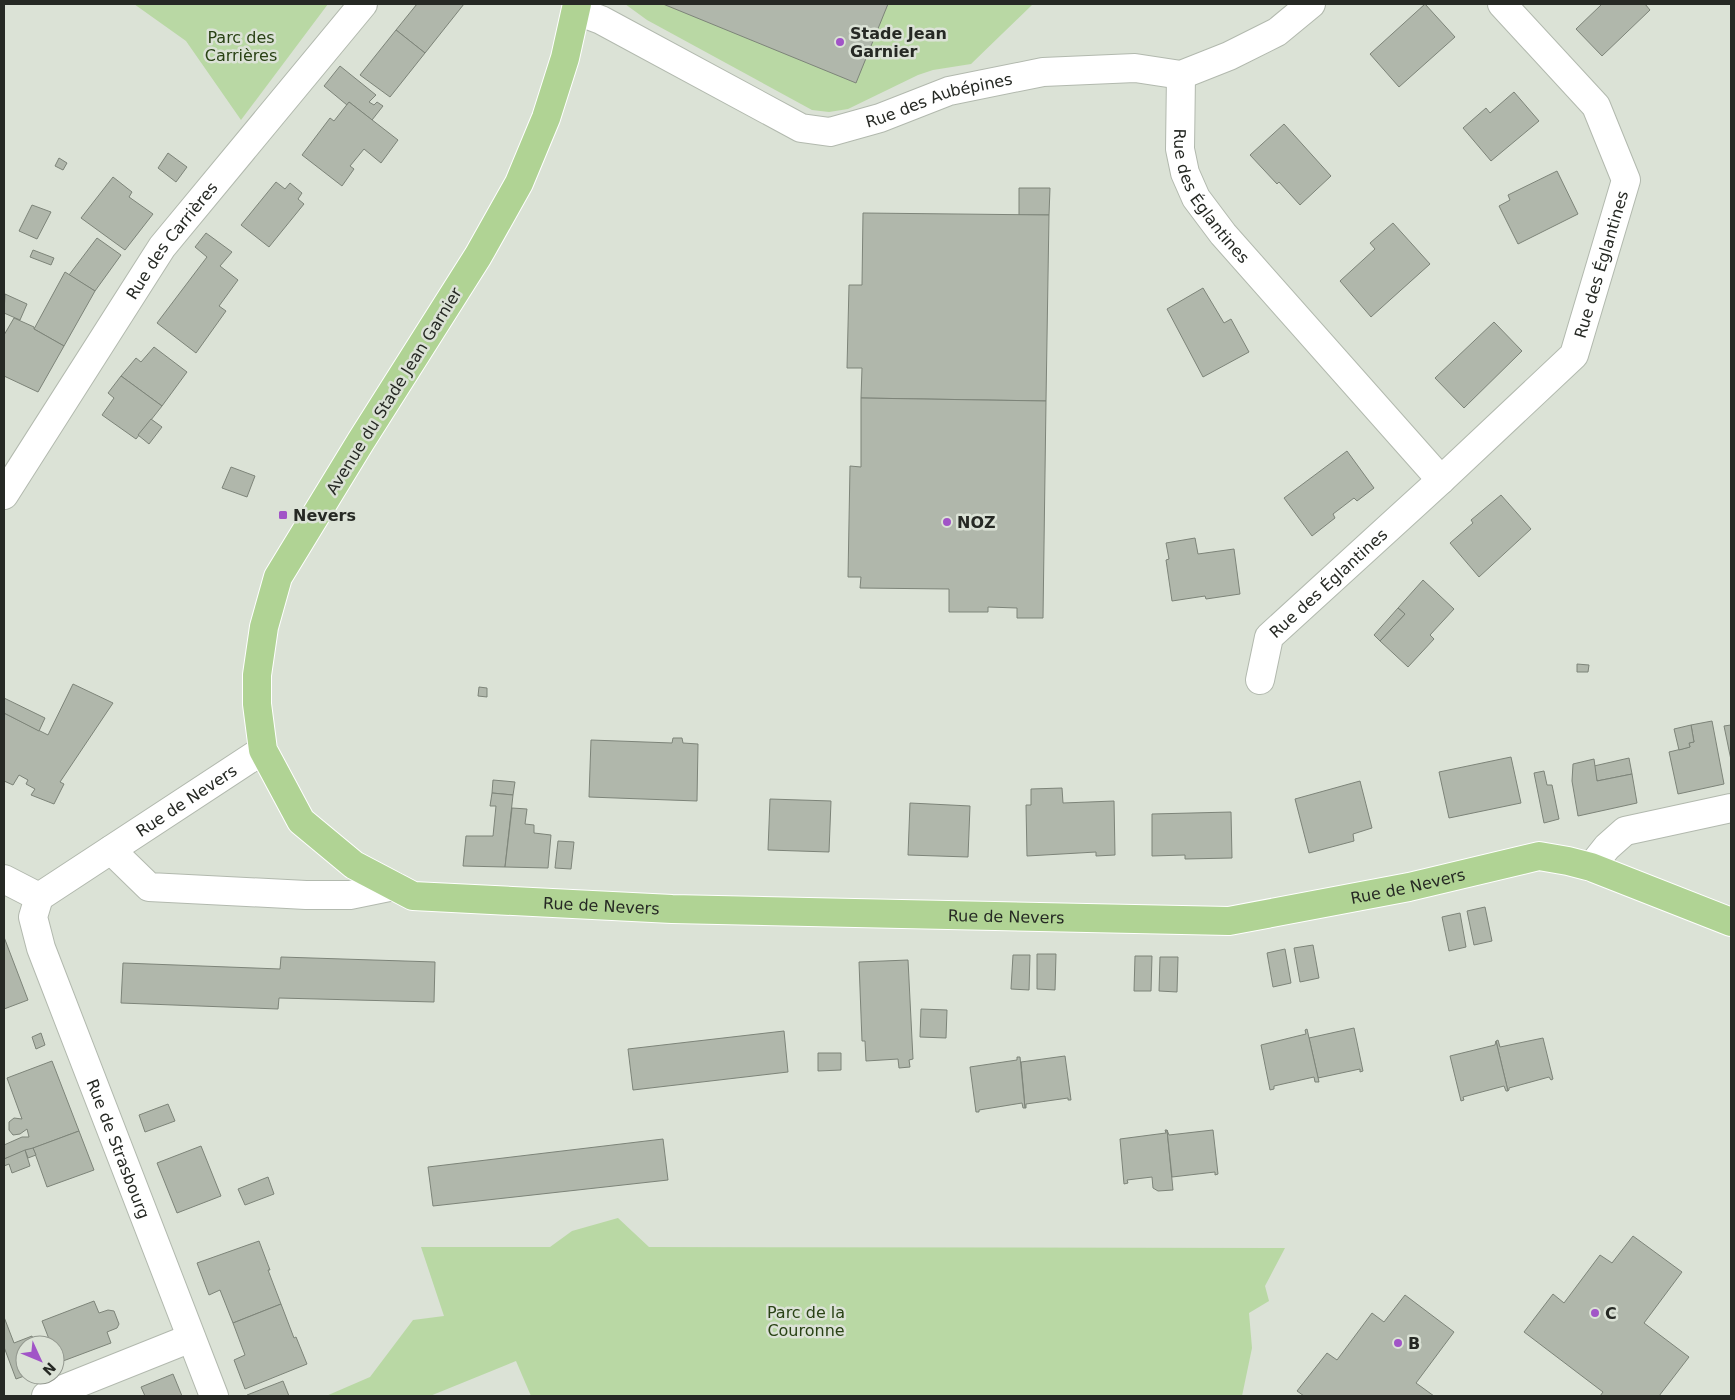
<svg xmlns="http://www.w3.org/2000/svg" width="1735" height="1400" font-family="'DejaVu Sans',sans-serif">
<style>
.green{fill:#b9d8a4}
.building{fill:#b0b7ab;stroke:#7d8479}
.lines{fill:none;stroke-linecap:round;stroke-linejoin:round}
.minor-casing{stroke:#b2b9ae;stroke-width:30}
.major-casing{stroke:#fff;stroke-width:30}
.minor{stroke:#fff;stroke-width:28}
.major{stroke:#b0d394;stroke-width:28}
.poi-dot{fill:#a154c7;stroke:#dbe2d6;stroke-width:2}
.labels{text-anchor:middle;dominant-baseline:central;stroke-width:5;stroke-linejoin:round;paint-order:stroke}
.poi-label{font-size:16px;font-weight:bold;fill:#262924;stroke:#dbe2d6;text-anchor:start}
.park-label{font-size:16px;fill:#294214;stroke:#dbe2d6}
.street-label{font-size:16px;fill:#262924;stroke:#dbe2d6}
</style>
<rect width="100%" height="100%" fill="#dbe2d6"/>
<!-- green -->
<g class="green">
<path d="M134 4H328L241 120 186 41Z"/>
<path d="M625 4H1033L971 64 933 70 918 75 848 109 829 112 812 110 647 20Z"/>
<path d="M618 1218 649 1247 1285 1248 1265 1286 1269 1301 1249 1313 1252 1348 1242 1396H531L516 1361 430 1396H326L370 1377 413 1320 444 1316 421 1247H550L572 1231Z"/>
</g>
<!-- building -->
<g class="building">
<path d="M417 4H464L425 53 396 30Z"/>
<path d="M663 4H888L856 83Z"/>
<path d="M1425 4 1455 37 1399 87 1370 54Z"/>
<path d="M1599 4H1645L1650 10 1602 56 1576 29 1601 5Z"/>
<path d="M396 30 425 53 390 97 360 75Z"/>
<path d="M340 66 376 95 369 102 374 105 377 102 383 106 372 120 349 102 347 105 324 86Z"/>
<path d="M1514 92 1539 121 1491 161 1463 128 1486 108 1490 113Z"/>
<path d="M349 102 398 140 381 163 364 149 350 166 354 169 342 186 302 155 330 118 334 121Z"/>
<path d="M1284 124 1331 176 1300 205 1279 182 1277 184 1250 155Z"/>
<path d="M168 153 187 167 176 182 158 168Z"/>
<path d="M59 158 67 163 63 170 55 166Z"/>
<path d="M1557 171 1578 214 1518 244 1499 206 1510 200 1508 195Z"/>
<path d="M113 177 132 192 129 197 153 214 125 250 81 218Z"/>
<path d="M276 182 285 189 290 183 302 193 298 199 304 204 269 247 241 225Z"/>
<path d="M1019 188H1050L1049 215H1019Z"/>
<path d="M32 205 51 212 37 239 19 231Z"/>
<path d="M863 213 1049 215 1046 401 861 398 862 368H847L849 285H862Z"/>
<path d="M1393 223 1430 264 1371 317 1340 281 1375 249 1370 243Z"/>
<path d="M206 233 232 252 220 266 238 280 219 306 226 311 196 353 157 323 207 257 195 247Z"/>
<path d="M97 238 121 255 95 291 69 275Z"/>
<path d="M33 250 54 258 51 265 30 257Z"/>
<path d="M65 272 95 291 64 346 34 329Z"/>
<path d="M1203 288 1224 323 1231 319 1249 352 1203 377 1167 309Z"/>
<path d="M5 294 27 304 20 320 4 313Z"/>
<path d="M14 318 34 327V329L64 346 38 392 4 376V335Z"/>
<path d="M1494 322 1522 351 1464 408 1435 378Z"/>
<path d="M154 347 187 372 162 406 121 376 136 358 141 362Z"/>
<path d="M121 376 162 406 136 439 102 415 114 398 108 393Z"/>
<path d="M861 398 1046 401 1043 618H1017V608L988 607V612H949V589L860 588 861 577H848L850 466 861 467Z"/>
<path d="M151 419 162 427 149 444 138 435Z"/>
<path d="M1347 451 1374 488 1357 501 1354 498 1333 514 1335 518 1312 536 1284 498Z"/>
<path d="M231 467 255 476 247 497 222 488Z"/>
<path d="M1501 495 1531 529 1479 577 1450 543 1473 523 1471 520Z"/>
<path d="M1195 538 1198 554 1234 549 1240 594 1206 599 1205 596 1172 601 1166 560 1169 559 1166 543Z"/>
<path d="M1423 580 1454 609 1430 635 1434 639 1408 667 1380 641 1405 614 1398 608Z"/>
<path d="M1398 608 1405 614 1380 641 1374 635Z"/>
<path d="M1577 664 1589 665 1588 672H1577Z"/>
<path d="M73 684 113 703 60 782 64 784 54 804 31 795 35 789 26 784 28 780 19 775 13 785 4 781V713L48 735Z"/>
<path d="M479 687 487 688V697L478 696Z"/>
<path d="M4 698 45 718 39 731 4 713Z"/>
<path d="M1712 721 1724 784 1678 794 1669 752 1690 747 1689 743 1694 742 1691 725Z"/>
<path d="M1691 725 1694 742 1689 743 1690 747 1679 750 1674 729Z"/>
<path d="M1731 725V760L1724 726Z"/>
<path d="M673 738H682L683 743 698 744 697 801 589 797 591 740 672 743Z"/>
<path d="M1511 757 1521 803 1449 818 1439 772Z"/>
<path d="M1629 758 1632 774 1597 781 1594 766Z"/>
<path d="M1594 759 1597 781 1632 774 1637 803 1578 816 1572 781 1573 764Z"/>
<path d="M1544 771 1547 785H1552L1559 819 1544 823 1534 773Z"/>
<path d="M493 780 515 782 513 795 492 793Z"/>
<path d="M1360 781 1372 828 1353 834 1354 841 1309 853 1295 799Z"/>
<path d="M1062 788 1063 803 1114 801 1115 855 1096 856V852L1027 856 1026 805H1031V789Z"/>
<path d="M492 793 513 795 505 867 463 866 466 836H493L496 806H490Z"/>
<path d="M770 799 831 801 829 852 768 850Z"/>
<path d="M910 803 970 806 968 857 908 855Z"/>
<path d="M512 808 527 809 525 824 534 825V833L551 835 548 868 505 867Z"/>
<path d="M1231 812 1232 858 1185 859V855L1152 856V814Z"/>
<path d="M558 841 574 842 571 869 555 868Z"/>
<path d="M1485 907 1492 941 1474 945 1467 911Z"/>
<path d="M1460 913 1466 947 1449 951 1442 917Z"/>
<path d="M4 937 28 1000 4 1009Z"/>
<path d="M1313 945 1319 978 1300 982 1294 948Z"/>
<path d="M1285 949 1291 983 1273 987 1267 953Z"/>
<path d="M1037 954H1056L1055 990 1037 989Z"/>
<path d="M1013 955H1030L1029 990 1011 989Z"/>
<path d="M1135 956H1152L1151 991H1134Z"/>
<path d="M281 957 435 962 434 1002 279 998 278 1009 121 1003 123 963 280 969Z"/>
<path d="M1160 957H1178L1177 992 1159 991Z"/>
<path d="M908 960 913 1059 909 1060 910 1067 899 1068 898 1059 866 1061 865 1041H862L859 962Z"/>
<path d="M921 1009 947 1010 946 1038 920 1037Z"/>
<path d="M1354 1028 1363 1071 1360 1072V1069L1318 1078 1309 1038Z"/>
<path d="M1307 1029 1319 1082H1315L1314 1077 1274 1086V1089L1270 1090 1261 1045 1306 1034 1305 1030Z"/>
<path d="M784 1031 788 1072 633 1090 628 1049Z"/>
<path d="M41 1033 45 1045 36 1049 32 1037Z"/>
<path d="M1543 1038 1553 1079 1551 1080 1549 1077 1509 1088V1090L1508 1091 1496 1041 1498 1040 1500 1047Z"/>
<path d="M1496 1041 1508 1091H1506L1504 1086 1463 1097 1464 1100 1461 1101 1450 1056 1495 1045Z"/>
<path d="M818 1053H841V1070L818 1071Z"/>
<path d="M1065 1056 1071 1100H1068V1098L1026 1104V1108H1025L1021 1062Z"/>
<path d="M1017 1057H1020L1025 1108H1023L1022 1103 979 1110V1112H976L970 1067 1017 1060Z"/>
<path d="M52 1061 79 1131 4 1159V1145L22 1137H29L27 1129 20 1134 13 1135 9 1130V1122L14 1118 22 1119 7 1078Z"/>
<path d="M168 1104 175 1121 145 1132 139 1115Z"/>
<path d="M1165 1130H1167L1173 1190 1158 1191 1153 1188 1152 1177 1127 1180 1128 1183 1124 1184 1120 1139 1166 1133Z"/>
<path d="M1167 1130 1169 1135 1213 1130 1218 1174 1215 1175V1172L1172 1177Z"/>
<path d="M79 1131 94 1170 47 1187 33 1148Z"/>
<path d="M663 1139 668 1180 433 1206 428 1167Z"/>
<path d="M201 1146 221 1196 177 1213 157 1163Z"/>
<path d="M33 1148 36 1155 28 1158 25 1150Z"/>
<path d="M25 1150 30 1166 12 1173 9 1164 4 1166V1159Z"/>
<path d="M268 1177 274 1194 245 1205 238 1189Z"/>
<path d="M1633 1236 1682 1272 1644 1323 1689 1357 1659 1396H1600L1603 1392 1524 1332 1553 1294 1564 1303 1600 1255 1612 1263Z"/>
<path d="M259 1241 270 1270H268L281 1304 233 1323 220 1290 209 1295 197 1263Z"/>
<path d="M1405 1295 1454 1332 1416 1383 1434 1396H1304L1297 1391 1327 1353 1337 1360 1372 1313 1384 1322Z"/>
<path d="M94 1301 99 1313 108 1310 114 1311 119 1324 117 1328 107 1332 111 1343 55 1364V1345H25V1375H27L16 1379 4 1347V1317L14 1343 32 1336 35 1345 49 1339 42 1321Z"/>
<path d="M281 1304 294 1338 296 1337 307 1364 245 1389 234 1360 245 1355 233 1323Z"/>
<path d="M173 1374 182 1396H145L141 1387Z"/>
<path d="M283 1381 289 1396H248L247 1395Z"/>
</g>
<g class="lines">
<!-- minor casing -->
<g class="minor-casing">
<g id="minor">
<path id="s1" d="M577 11 601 20 801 128 830 132 880 118 949 91 1043 72 1135 68 1181 75 1229 56 1277 32 1311 4"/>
<path id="s2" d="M1181 75 1180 149 1185 173 1196 198 1223 234 1441 480"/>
<path id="s3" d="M4 495 162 247 363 4"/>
<path id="s4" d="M1260 680 1269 637 1441 480 1574 355 1626 180 1596 106 1502 4"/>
<path d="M111 850 149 887 306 895H350L394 886"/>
<path d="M1591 867 1607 847 1625 831 1731 808"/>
<path d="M4 879 39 897"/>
<path id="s5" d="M39 897 33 917 41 948 214 1396"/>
<path id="s6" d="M39 897 263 750"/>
<path d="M46 1396 191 1338"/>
</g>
</g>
<!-- major casing -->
<g class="major-casing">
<g id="major">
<path id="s7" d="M577 4 565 58 546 118 519 183 478 256 361 441 278 577 264 627 257 675V704L263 750 301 821 354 865 413 896 672 909 1229 921 1409 887 1539 856 1568 861 1591 867 1731 922"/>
</g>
</g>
<!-- minor -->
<use href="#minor" class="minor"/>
<!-- major -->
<use href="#major" class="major"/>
</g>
<!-- markers -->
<g class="poi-dot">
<circle cx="840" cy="42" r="5"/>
<rect x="278" y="510" width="10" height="10" rx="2.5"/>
<circle cx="947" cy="522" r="5"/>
<circle cx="1595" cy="1313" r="5"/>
<circle cx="1398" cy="1343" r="5"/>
</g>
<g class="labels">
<!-- poi labels -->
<g class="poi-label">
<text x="850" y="33">Stade Jean<tspan x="850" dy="18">Garnier</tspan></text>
<text x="293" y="515">Nevers</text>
<text x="957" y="522">NOZ</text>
<text x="1605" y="1313">C</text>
<text x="1408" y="1343">B</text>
</g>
<!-- park labels -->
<g class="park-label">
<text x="241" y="37">Parc des<tspan x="241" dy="18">Carrières</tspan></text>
<text x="806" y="1312">Parc de la<tspan x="806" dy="18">Couronne</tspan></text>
</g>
<!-- street labels -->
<g class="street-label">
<text stroke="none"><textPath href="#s1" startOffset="396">Rue des Aubépines</textPath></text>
<text stroke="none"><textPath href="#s2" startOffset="130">Rue des Églantines</textPath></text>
<text stroke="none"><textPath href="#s3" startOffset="305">Rue des Carrières</textPath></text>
<text stroke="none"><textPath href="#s4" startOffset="554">Rue des Églantines</textPath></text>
<text transform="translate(394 391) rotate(-58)">Avenue du Stade Jean Garnier</text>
<text stroke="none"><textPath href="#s4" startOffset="124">Rue des Églantines</textPath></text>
<text stroke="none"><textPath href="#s6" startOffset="176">Rue de Nevers</textPath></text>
<text stroke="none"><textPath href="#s7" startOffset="2041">Rue de Nevers</textPath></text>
<text stroke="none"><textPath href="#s7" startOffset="1231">Rue de Nevers</textPath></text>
<text stroke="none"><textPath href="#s7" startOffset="1636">Rue de Nevers</textPath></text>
<text stroke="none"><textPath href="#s5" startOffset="268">Rue de Strasbourg</textPath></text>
</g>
</g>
<!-- border -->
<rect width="1735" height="1400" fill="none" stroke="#262924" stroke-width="10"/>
<!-- north arrow -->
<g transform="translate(40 1360) rotate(134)"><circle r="24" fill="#dbe2d6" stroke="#93988f"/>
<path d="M0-4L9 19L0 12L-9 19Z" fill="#a154c7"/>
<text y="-8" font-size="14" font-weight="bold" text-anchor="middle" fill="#262924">N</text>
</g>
</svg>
